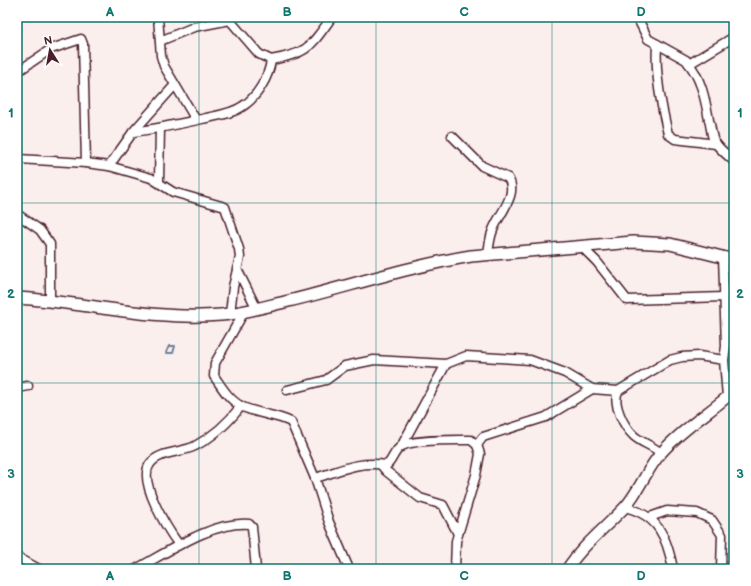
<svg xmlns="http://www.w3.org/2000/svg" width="751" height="586" font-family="'Balsamiq Sans',sans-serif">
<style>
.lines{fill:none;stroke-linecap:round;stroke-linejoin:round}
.stream{stroke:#6c839a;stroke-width:2}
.minor-casing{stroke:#4a1f2b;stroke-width:11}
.tertiary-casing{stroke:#4a1f2b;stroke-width:13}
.secondary-casing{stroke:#4a1f2b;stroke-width:14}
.minor{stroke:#fff;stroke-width:8}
.tertiary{stroke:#fff;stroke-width:10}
.secondary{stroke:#fff;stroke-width:11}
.grid{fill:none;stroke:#0f766e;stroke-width:1;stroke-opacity:0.55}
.neatline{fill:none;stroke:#0f766e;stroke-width:1.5}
.grid-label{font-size:13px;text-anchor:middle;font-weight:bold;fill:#0f766e}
</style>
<rect width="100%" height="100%" fill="#fbefee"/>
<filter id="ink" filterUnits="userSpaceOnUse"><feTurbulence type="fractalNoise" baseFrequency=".025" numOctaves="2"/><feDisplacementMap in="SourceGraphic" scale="8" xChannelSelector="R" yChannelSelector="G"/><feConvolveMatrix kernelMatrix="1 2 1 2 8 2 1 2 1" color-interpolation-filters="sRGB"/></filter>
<g filter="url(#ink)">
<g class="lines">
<!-- stream -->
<path class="stream" d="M169 346H175L173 353H166Z"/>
<!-- minor casing -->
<g class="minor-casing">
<g id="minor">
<path d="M158 17 161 56 164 66 196 120"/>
<path d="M227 17 259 54 271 60C309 53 310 47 332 17"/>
<path d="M637 17 648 39 686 60C701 77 705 98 709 120 711 126 711 135 714 141 719 149 727 155 734 161"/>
<path d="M160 41 194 27 230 20"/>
<path d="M657 44C655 75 661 104 668 134L675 139 716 144"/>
<path d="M689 64 734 37"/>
<path d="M17 72 51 49 81 39 83 44 86 163"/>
<path d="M133 132C157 129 179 124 202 119 215 116 232 114 243 106 257 97 269 77 271 60"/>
<path d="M452 136 482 166 508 178C519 194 499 214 493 230 490 237 489 246 488 254"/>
<path d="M18 159 86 163 109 166 151 178 173 192 225 207 239 249 240 257 233 287 230 314"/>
<path d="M109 166 133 132 174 86"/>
<path d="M17 172V155"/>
<path d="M159 181 160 128"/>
<path d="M17 214 40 230 50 244V302"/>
<path d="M582 247 597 262 627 300 724 297"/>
<path d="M723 256 726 346 724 360"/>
<path d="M237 269 257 309"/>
<path d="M244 312 215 363 214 376C221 386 229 400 241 406 256 414 275 414 291 422L315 478 329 522 349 569"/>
<path d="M17 388 28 386"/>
<path d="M287 390 326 380 345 366 374 360 446 364 466 356 530 360 565 373 592 389 618 391"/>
<path d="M402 445 446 364"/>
<path d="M477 445 483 437 546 417 592 389"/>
<path d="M661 453C653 446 642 443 634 436 624 427 612 404 618 391L670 360 682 357 699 356 724 360 727 397"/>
<path d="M381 465 386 471 420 498 443 505 458 534"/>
<path d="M315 478C343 470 356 461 387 465 393 460 394 450 402 446 414 439 456 440 471 440L477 445 480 454 476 475 456 541 455 569"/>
<path d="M625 507C658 515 667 537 673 569"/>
<path d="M650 517 667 511 697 513 712 520 722 535 721 569"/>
<path d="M179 545C168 530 137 481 150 464 159 451 182 453 195 446 212 437 229 422 241 406"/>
<path d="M17 557 39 569"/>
<path d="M136 569C168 552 212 521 249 524L252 527 256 569"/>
</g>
</g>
<!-- tertiary casing -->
<g class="tertiary-casing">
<path id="tertiary" d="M567 569C583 545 605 528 625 507 640 490 647 468 662 452 683 428 711 412 734 391"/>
</g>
<!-- secondary casing -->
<g class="secondary-casing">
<path id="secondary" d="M17 298C85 302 153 321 221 315 244 313 267 306 289 301 350 286 410 266 471 256L633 242 670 244 734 260"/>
</g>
<!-- minor -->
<use href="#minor" class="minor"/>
<!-- tertiary -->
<use href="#tertiary" class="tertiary"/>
<!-- secondary -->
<use href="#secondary" class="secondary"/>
</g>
</g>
<!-- grid -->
<path class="grid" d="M199 17V569M376 17V569M552 17V569M17 203H734M17 383H734"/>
<!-- margin -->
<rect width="751" height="586" fill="none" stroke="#fff" stroke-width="44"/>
<!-- north arrow -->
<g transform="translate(50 50) rotate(349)" stroke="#ffffff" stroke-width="3" paint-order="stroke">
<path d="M0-3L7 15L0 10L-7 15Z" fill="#4a1f2b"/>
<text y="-6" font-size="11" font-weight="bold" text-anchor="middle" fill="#4a1f2b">N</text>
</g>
<rect x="22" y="22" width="707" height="542" class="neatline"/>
<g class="grid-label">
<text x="110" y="16">A</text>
<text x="287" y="16">B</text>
<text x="464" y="16">C</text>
<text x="641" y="16">D</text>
<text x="11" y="117">1</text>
<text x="740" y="117">1</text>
<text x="11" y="298">2</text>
<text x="740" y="298">2</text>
<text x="11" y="478">3</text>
<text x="740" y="478">3</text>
<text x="110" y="580">A</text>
<text x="287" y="580">B</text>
<text x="464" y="580">C</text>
<text x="641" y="580">D</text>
</g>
</svg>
